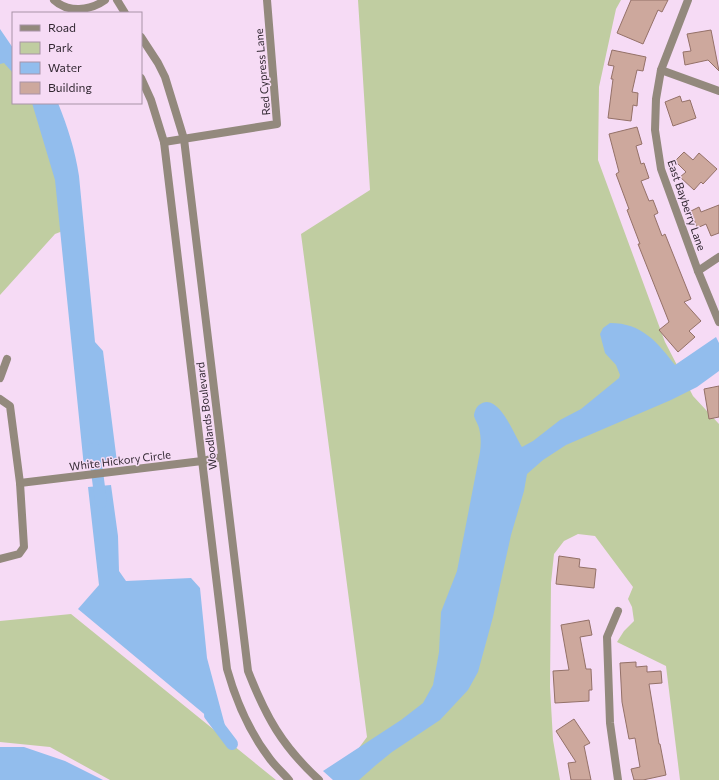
<svg xmlns="http://www.w3.org/2000/svg" width="719" height="780" font-family="Commissioner,sans-serif">
<style>
.green{fill:#c0cda1}
.water{fill:#92bded}
.lines{fill:none;stroke-linecap:round;stroke-linejoin:round}
.canal{stroke:#92bded;stroke-width:12}
.building{fill:#cda89d;stroke:#947168}
.minor{stroke:#93897d;stroke-width:8}
.labels{text-anchor:middle;dominant-baseline:central;stroke-width:3;stroke-linejoin:round;paint-order:stroke}
.street-label{font-size:11px;fill:#322832;stroke:#f6dbf5}
</style>
<rect width="100%" height="100%" fill="#f6dbf5"/>
<!-- green -->
<g class="green">
<path d="M358 0H621L616 9 599 87 598 160 665 342 693 396 719 424V780H680L666 666 617 642 624 631 634 621 632 607 628 599 633 587 595 536 578 534 564 541 554 554 551 583 550 687 553 740 560 780H335L367 737 301 234 370 190Z"/>
<path d="M0 51 13 64V103H43L68 229 55 234 0 295Z"/>
<path d="M71 614 276 780H110L50 747 0 742V621Z"/>
</g>
<!-- water -->
<g class="water">
<path d="M0 29 13 48V73L4 63 0 64Z"/>
<path d="M32 103H58C68 128 75 150 79 176L95 342 103 351 117 462 84 467 55 180Z"/>
<path d="M610 323C642 323 657 342 675 365L716 337 719 343V371L697 387 671 400 566 445 543 460 527 474 524 491 511 535 493 617 478 672 468 690 440 720 392 752 376 765 359 780H333L323 771 401 720 423 703 433 685 439 652 441 612 457 571 480 452C481 444 481 436 479 428 478 424 475 420 474 416 474 413 476 407 479 405 498 390 514 435 522 447L533 441 560 420 581 409 619 378 620 375 616 365 605 353 600 334 603 328Z"/>
<path d="M111 485 118 536 119 571 126 581 191 578 200 588 207 658 227 733 78 609 99 585 88 487Z"/>
<path d="M0 747H24L65 761 103 780H0Z"/>
</g>
<g class="lines">
<!-- canal -->
<g class="canal">
<path d="M94 449 101 502"/>
<path d="M210 715 232 744"/>
</g>
</g>
<!-- building -->
<g class="building">
<path d="M631 0H668L662 12 658 10 643 44 617 33Z"/>
<path d="M711 30 719 71 708 60 685 65 683 52 691 51 687 34Z"/>
<path d="M612 50 646 57 643 71 637 70 632 92 638 93 637 106 633 105 631 121 608 118 613 79H611L614 66 608 65Z"/>
<path d="M680 96 682 102 690 100 696 118 673 126 665 102Z"/>
<path d="M637 127 642 144 636 146 641 164 644 163 649 178 641 181 649 201 653 200 658 213 654 215 662 236 665 234 691 299 684 302 701 321 689 331 695 337 678 352 659 330 669 322 638 244H640L627 210 629 209 616 174 619 172 609 134Z"/>
<path d="M684 152 693 160 699 153 717 169 703 184 701 182 694 190 680 177 686 172 675 161Z"/>
<path d="M719 205V233L711 236 706 224 697 228 691 211 699 207 701 212Z"/>
<path d="M719 386V417L709 419 704 389Z"/>
<path d="M559 556 580 559 579 567 596 569 594 588 556 584Z"/>
<path d="M589 620 592 635 580 637 586 669H591L592 690H589V701L555 703 553 671 569 670 561 625Z"/>
<path d="M636 662V667L647 666V672L661 671 662 683 649 684 659 744H660L666 775 643 780H634L631 769 640 767 635 738 629 739 622 702 620 663Z"/>
<path d="M574 719 590 743 584 746 591 780H571L568 763 576 762 556 731Z"/>
</g>
<g class="lines">
<!-- minor -->
<g class="minor">
<path d="M54 0C68 13 90 11 105 0"/>
<path d="M117 0 125 13"/>
<path d="M688 0 661 70 656 99 655 130 661 169 698 271 719 322"/>
<path d="M141 37 158 63 165 77 184 139 248 671C266 717 282 746 319 780"/>
<path d="M661 70 719 91"/>
<path d="M141 78 151 100 164 142 227 669C236 701 250 733 270 759 276 767 283 773 289 780"/>
<path d="M164 142 277 124 267 0"/>
<path d="M698 271 719 257"/>
<path d="M0 378 7 359"/>
<path d="M0 399 10 406 20 483 24 547 19 554 0 559"/>
<path d="M20 483 202 461 222 457"/>
<path d="M618 611 607 637 610 723 618 780"/>
</g>
</g>
<g class="labels">
<!-- street labels -->
<g class="street-label">
<text transform="translate(262 72) rotate(-95)">Red Cypress Lane</text>
<text transform="translate(687 205) rotate(71)">East Bayberry Lane</text>
<text transform="translate(206 416) rotate(-97)">Woodlands Boulevard</text>
<text transform="translate(120 460) rotate(-7)">White Hickory Circle</text>
</g>
</g>
<!-- legend -->
<rect x="12" y="12" width="130" height="92" fill="#f6dbf5" stroke="#a893a7"/>
<rect x="20" y="25" width="20" height="6" fill="#93897d" stroke="#a893a7"/>
<text x="48" y="32" font-size="12" fill="#322832">Road</text>
<rect x="20" y="42" width="20" height="12" fill="#c0cda1" stroke="#a893a7"/>
<text x="48" y="52" font-size="12" fill="#322832">Park</text>
<rect x="20" y="62" width="20" height="12" fill="#92bded" stroke="#a893a7"/>
<text x="48" y="72" font-size="12" fill="#322832">Water</text>
<rect x="20" y="82" width="20" height="12" fill="#cda89d" stroke="#a893a7"/>
<text x="48" y="92" font-size="12" fill="#322832">Building</text>
</svg>
